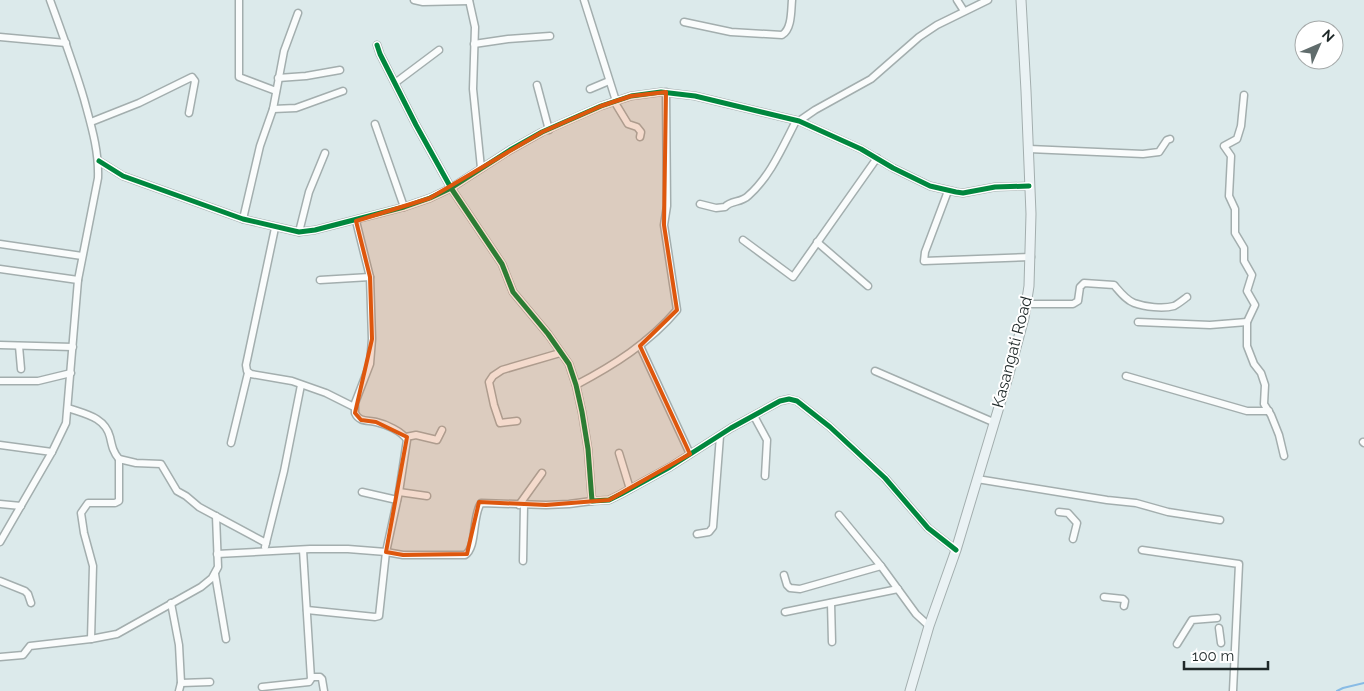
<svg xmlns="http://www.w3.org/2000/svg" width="1364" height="691" font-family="Raleway,sans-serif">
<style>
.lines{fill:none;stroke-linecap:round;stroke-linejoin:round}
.stream{stroke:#88bbe5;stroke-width:2}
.street-casing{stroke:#a3aeae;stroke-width:9}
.secondary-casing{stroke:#a3aeae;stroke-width:11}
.street{stroke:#fafcfc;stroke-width:6}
.secondary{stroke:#eaf2f4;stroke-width:9}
.cycleway-casing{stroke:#fff;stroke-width:8}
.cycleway{stroke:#00873e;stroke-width:5}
.marked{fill:#de570d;fill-opacity:0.2;stroke:#de570d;stroke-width:4;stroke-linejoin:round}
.labels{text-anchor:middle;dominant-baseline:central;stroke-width:4;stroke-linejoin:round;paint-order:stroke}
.street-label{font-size:16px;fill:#1e2828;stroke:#fff}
</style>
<rect width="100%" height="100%" fill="#dceaeb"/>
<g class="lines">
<!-- stream -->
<path class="stream" d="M1337 691 1343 688 1364 683"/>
<!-- street casing -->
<g class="street-casing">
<g id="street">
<path d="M239 0V77L276 91"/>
<path d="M414 0 423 2 469 1"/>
<path d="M469 0 475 27 473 89 481 168"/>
<path d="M584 0 616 101"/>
<path d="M957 0 964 11"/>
<path d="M684 22 731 32 782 35C792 29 791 11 792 0"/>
<path d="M0 37 66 43"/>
<path d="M474 44 508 39 550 36"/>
<path d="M377 45 380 54 416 125 451 188 502 264 513 292 548 334 569 364 576 385 582 412 588 449 592 501 609 500 621 494 670 467 731 428 780 401 789 399 797 401 830 427 885 478 928 528 956 550"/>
<path d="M278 78 306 76 340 70"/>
<path d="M395 83 439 50"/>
<path d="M537 85 549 130"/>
<path d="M590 89 609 81"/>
<path d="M1244 95 1241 126 1237 139 1224 146 1231 156 1229 196 1235 209V233L1244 248V261L1252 275 1247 291 1255 305 1247 322V346L1254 364 1261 373 1265 385 1264 404 1271 415 1279 435 1284 456"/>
<path d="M614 101 628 124 637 127 641 132 640 137"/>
<path d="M273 109 296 108 343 91"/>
<path d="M799 121 815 110 871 79 919 37 937 25 988 0"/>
<path d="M91 122 139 103 192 77 195 81 189 113"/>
<path d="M375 124 404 207"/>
<path d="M1029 149 1143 154 1159 152 1167 140 1170 139"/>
<path d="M99 161 123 176 243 219 299 232 315 230 404 207 430 198 451 188 510 150 542 132 601 106 631 96 661 92 695 96 799 121 861 149 893 168 930 186 956 192 963 193 995 187 1029 186"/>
<path d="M948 191 925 252 924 261 1031 257"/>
<path d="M700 204 716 208 725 207C731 200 741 203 748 196 770 177 783 146 796 121"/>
<path d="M243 219 260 146 273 109 284 51 298 13"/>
<path d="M275 228 246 365 247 371 251 374 292 381 326 393 354 407"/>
<path d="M299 232 309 192 325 153"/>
<path d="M743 240 793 277 877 158"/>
<path d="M817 242 868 286"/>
<path d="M0 244 82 256"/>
<path d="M0 269 78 280"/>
<path d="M320 280 370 277"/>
<path d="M1026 304H1073L1078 301 1080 287 1084 283 1114 285C1120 292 1126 300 1134 303 1145 307 1163 309 1174 306 1178 304 1183 300 1187 297"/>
<path d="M1138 322 1210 325 1247 322"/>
<path d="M0 345 73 347"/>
<path d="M19 346 21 369"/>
<path d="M640 346 690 454"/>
<path d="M875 371 993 422"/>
<path d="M1126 376 1247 411H1269"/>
<path d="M0 381H38L71 373"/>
<path d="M576 385C614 365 649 343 677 310L664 225 667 206 666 92"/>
<path d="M68 408C85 414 105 417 110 437 112 446 113 452 119 459L136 463 161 464 177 491 186 496 199 507 266 543"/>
<path d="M754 416 767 440 765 476"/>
<path d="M517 421 500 423 494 405 489 382 493 376 502 370 560 353"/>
<path d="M406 437 416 435 437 440 442 430"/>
<path d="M1363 442 1364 443"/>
<path d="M231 443 248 373"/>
<path d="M0 445 52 452"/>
<path d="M619 453 630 489"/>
<path d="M977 479 1107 500 1136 503 1168 512 1220 520"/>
<path d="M362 492 397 500"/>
<path d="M399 492 427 496"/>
<path d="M0 504 21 506"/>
<path d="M519 505 542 473"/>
<path d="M1059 512 1068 513 1077 523 1073 539"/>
<path d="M839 515 881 566 916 614 929 626"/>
<path d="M697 534 709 532 713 527 720 436"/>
<path d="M0 542 52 452 66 423 78 280 98 178C99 150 91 125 84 99 74 65 62 33 50 0"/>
<path d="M265 547 284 471 301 385"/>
<path d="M1142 550 1239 564 1233 691"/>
<path d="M217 554 310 549H348L386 552 403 555H465C477 548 472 516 481 503L546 505 569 504 592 501"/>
<path d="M523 561 524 505"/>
<path d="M215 574 226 639"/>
<path d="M784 575 787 585 790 588 800 589 881 566"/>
<path d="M0 581 25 591 28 594 31 603"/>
<path d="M1104 597 1123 599 1125 601 1124 606"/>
<path d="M171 603 179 645 181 683 210 682"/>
<path d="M831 603 832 642"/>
<path d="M307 610 375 617 379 616 386 552 399 492 407 440C402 431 385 424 376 422 367 420 359 422 355 413V403L370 364 372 339 370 277 356 221"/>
<path d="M785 612 898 589"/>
<path d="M1219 628 1221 643"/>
<path d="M91 639 93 566 84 533 81 513 88 503H115L119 501V459"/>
<path d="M1177 644 1192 620 1217 618"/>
<path d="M0 657 23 655 30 646 91 639 117 634 201 587 212 578 218 567 216 516"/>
<path d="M312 677H320L322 679 324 691"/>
<path d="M262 687 309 682 311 679 303 550"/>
<path d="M179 691 181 683"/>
</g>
</g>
<!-- secondary casing -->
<g class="secondary-casing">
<path id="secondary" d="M910 691 929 626 956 550 1008 377 1024 318 1029 286 1031 214 1026 91 1021 0"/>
</g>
<!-- street -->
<use href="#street" class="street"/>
<!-- secondary -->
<use href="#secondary" class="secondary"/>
<!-- cycleway casing -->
<g class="cycleway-casing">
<g id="cycleway">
<path d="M377 45 380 54 416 125 451 188 502 264 513 292 548 334 569 364 576 385 582 412 588 449 592 501 609 500 621 494 670 467 731 428 780 401 789 399 797 401 830 427 885 478 928 528 956 550"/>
<path d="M99 161 123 176 243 219 299 232 315 230 404 207 430 198 451 188 510 150 542 132 601 106 631 96 661 92 695 96 799 121 861 149 893 168 930 186 956 192 963 193 995 187 1029 186"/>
</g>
</g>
<!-- cycleway -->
<use href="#cycleway" class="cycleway"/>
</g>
<!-- marked area -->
<path class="marked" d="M666 92 664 225 677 310 640 346 690 454 609 500 546 505 479 502 467 554 403 555 386 552 407 437 376 422 361 420 355 413 372 339 370 277 356 221 430 198 542 132 601 106 631 96Z"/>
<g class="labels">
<!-- street labels -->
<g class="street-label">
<text transform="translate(1012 352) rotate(-75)">Kasangati Road</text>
</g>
</g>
<!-- north arrow -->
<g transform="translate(1319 45) rotate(45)"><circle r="24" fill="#ffffff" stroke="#a5a9a9"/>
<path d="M0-4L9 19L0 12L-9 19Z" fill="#606c6c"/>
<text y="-8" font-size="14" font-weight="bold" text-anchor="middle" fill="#1e2828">N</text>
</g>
<!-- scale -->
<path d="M1184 661v8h84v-8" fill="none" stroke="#1e2828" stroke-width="2.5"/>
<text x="1192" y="661" font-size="15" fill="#1e2828" stroke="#ffffff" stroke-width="4" paint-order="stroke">100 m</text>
</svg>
